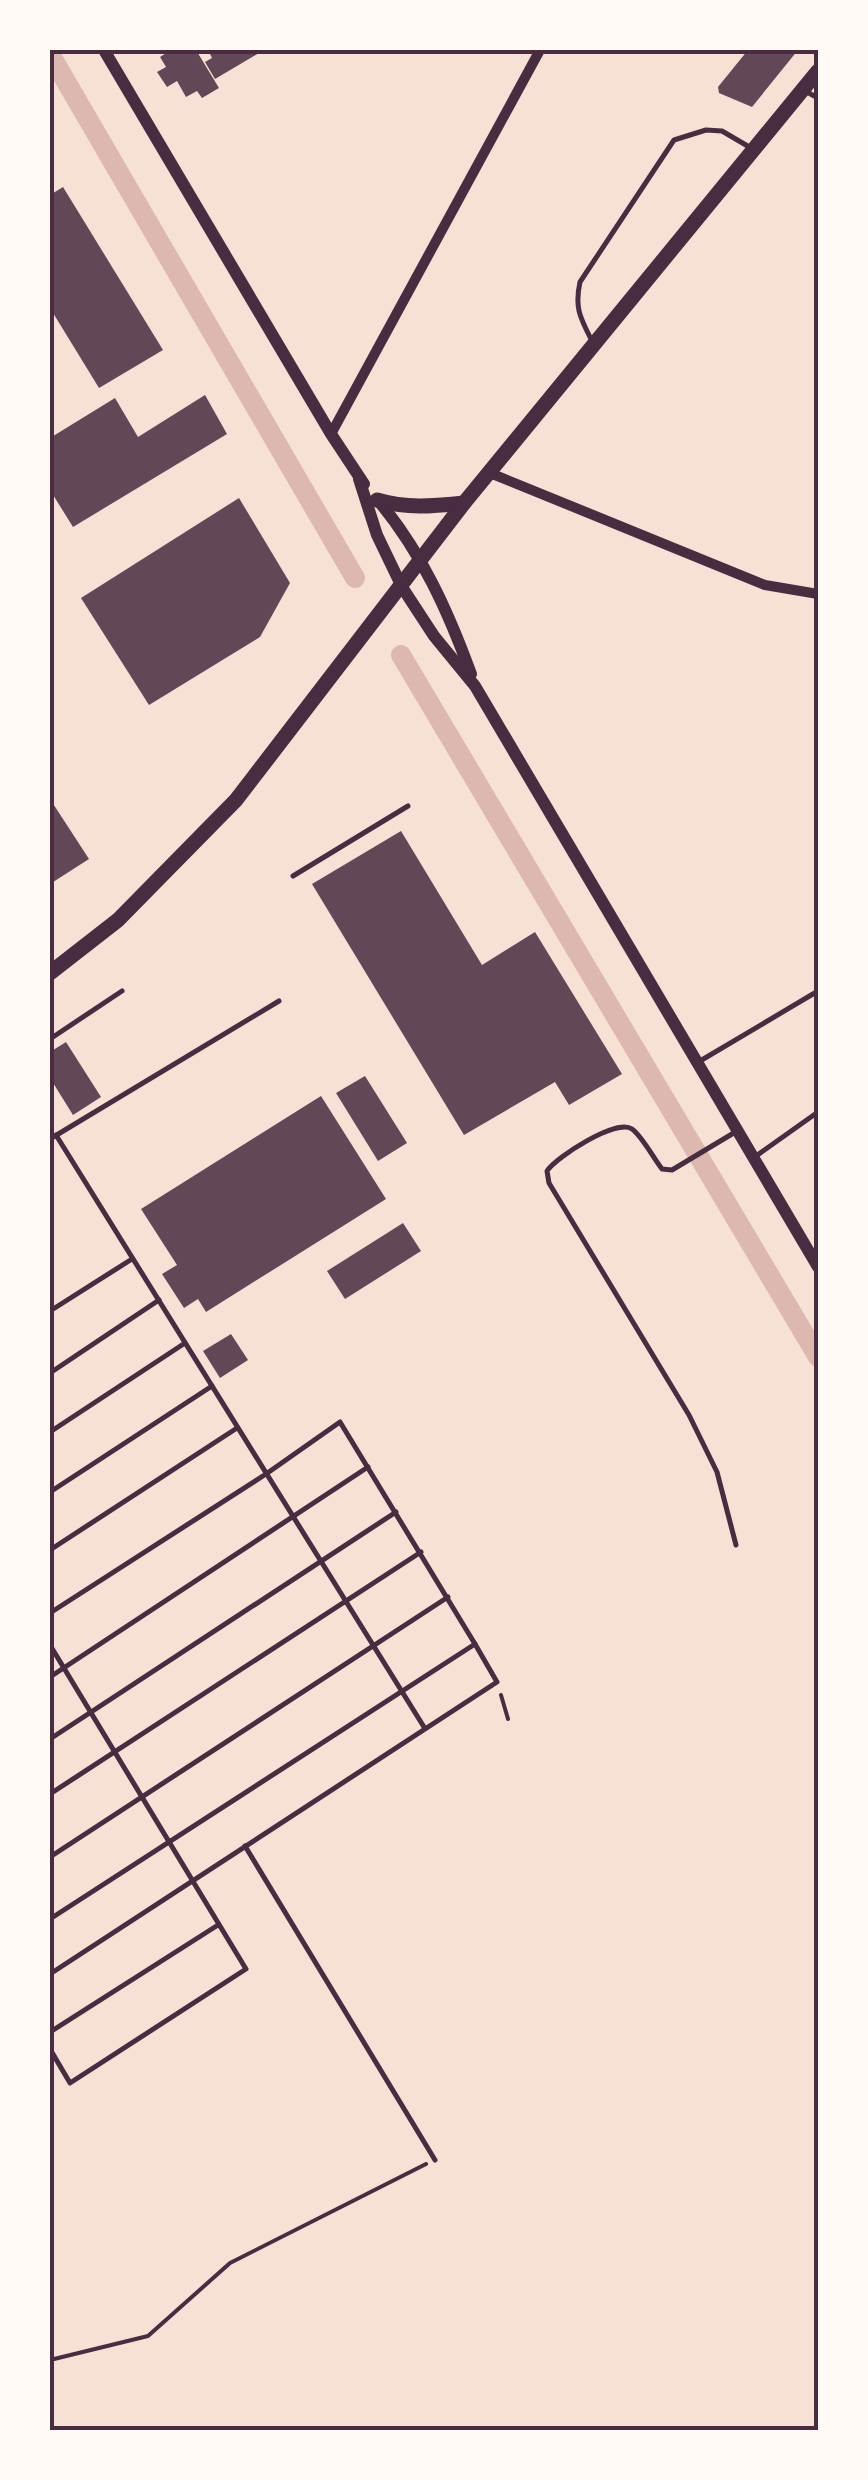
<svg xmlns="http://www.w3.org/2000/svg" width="868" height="2480" font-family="'Golos Text',sans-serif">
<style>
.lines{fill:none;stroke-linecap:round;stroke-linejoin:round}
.canal{stroke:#dcb8b0;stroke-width:20}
.building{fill:#644757}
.path{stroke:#4a2c40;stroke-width:4}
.service{stroke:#4a2c40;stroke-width:5}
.minor{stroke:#4a2c40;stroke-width:10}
.tertiary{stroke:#4a2c40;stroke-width:12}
.primary{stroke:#4a2c40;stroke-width:15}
.neatline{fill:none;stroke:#4a2c40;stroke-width:4}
</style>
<rect width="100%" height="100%" fill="#f7e1d7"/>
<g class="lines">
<!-- canal -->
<g class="canal">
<path d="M50 54 355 578"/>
<path d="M401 655 818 1357"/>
</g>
</g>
<!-- building -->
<g class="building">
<path d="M171 50H196L219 88 202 98 197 91 186 97 177 81 167 87 157 72 166 67 160 57Z"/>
<path d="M208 50H264L215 79 205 62 212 58Z"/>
<path d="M748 50H798L752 107 719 93 718 87Z"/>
<path d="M63 187 163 350 99 388 50 308V195Z"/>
<path d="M205 395 227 434 73 527 50 490V438L115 398 138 437Z"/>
<path d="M239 498 290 583 260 637 149 705 81 598Z"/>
<path d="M50 799 89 859 50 884Z"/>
<path d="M401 831 482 965 535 932 622 1074 569 1105 555 1082 464 1135 312 884Z"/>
<path d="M66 1042 101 1097 73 1115 50 1078V1052Z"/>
<path d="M365 1076 407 1143 378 1161 336 1093Z"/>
<path d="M321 1096 386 1199 206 1312 198 1299 184 1308 162 1274 177 1265 141 1209Z"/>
<path d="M403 1223 421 1251 345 1299 327 1271Z"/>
<path d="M231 1334 248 1360 220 1378 203 1351Z"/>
</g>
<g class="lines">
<!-- path -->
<g class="path">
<path d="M501 1695 508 1719"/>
<path d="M50 2360 148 2336 230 2263 426 2164"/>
</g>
<!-- service -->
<g class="service">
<path d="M805 91 818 98"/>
<path d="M593 343C581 319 574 309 580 282L674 140 706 130 722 131 751 148"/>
<path d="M293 876 408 806"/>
<path d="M50 1039 122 991"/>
<path d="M700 1061 818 991"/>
<path d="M56 1135 424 1727"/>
<path d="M50 1139 279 1001"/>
<path d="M756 1156 818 1112"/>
<path d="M50 1311 132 1259"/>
<path d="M50 1373 159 1300"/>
<path d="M50 1432 185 1343"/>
<path d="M50 1492 212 1386"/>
<path d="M736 1545 717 1472 689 1415 549 1183 547 1171C556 1157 617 1118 632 1129 642 1136 654 1159 662 1169L672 1170 737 1131"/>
<path d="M50 1550 237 1428"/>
<path d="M50 1613 266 1474 340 1422 475 1644"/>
<path d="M50 1645 246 1969 70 2083 50 2049"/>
<path d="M50 1677 368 1467"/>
<path d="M50 1739 396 1512"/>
<path d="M50 1794 421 1552"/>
<path d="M245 1846 435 2160"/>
<path d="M50 1857 448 1597"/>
<path d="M50 1919 475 1644 497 1682 50 1974"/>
<path d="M50 2032 218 1925"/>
</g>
<!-- minor -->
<g class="minor">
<path d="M331 434 540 50"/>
<path d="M490 473 765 585 818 594"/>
</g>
<!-- tertiary -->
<g class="tertiary">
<path d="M104 50 331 434 364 484"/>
<path d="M359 479 377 535 402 587 434 636 475 686 818 1267"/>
<path d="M377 499C421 551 448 611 471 674"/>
</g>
<!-- primary -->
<g class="primary">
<path d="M377 500C407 509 434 506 464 503"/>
<path d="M50 973 118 920 236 800 464 503 818 71"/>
</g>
</g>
<!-- border -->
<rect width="868" height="2480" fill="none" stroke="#fffaf5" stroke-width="105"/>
<rect x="52" y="52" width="764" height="2376" class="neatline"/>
</svg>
